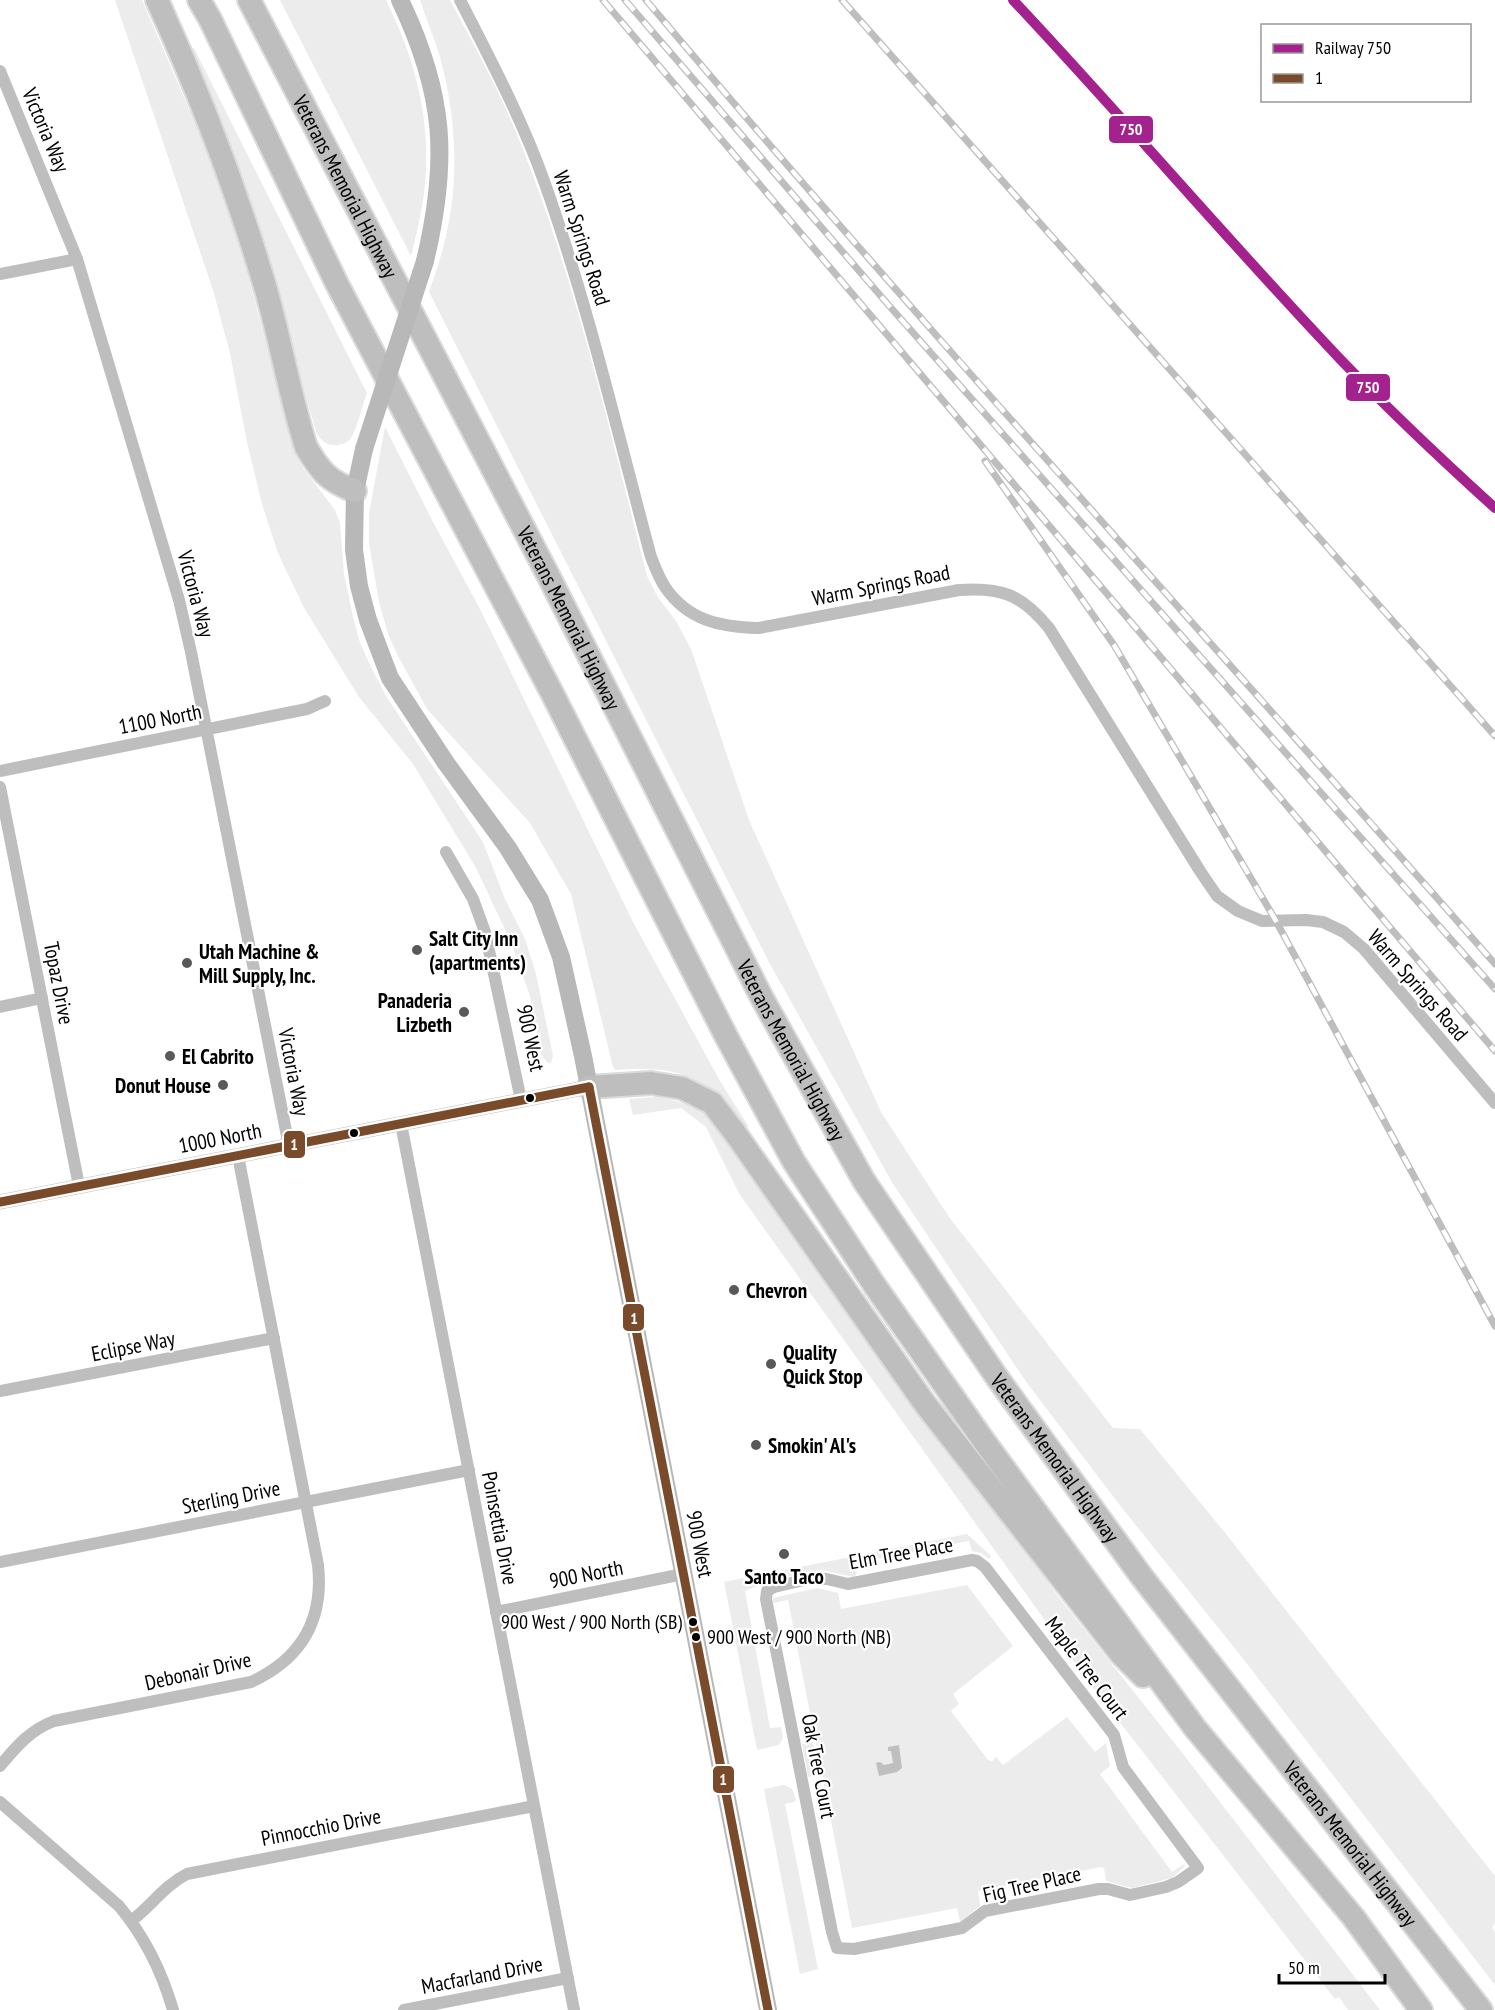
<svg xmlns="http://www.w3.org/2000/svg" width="1495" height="2010" font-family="'PT Sans Narrow',sans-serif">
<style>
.green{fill:#ececec}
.water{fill:#bfbfbf}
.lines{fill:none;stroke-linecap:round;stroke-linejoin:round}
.motorway-casing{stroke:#dbdbdb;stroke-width:26}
.minor{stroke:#bebebe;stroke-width:12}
.tertiary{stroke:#bebebe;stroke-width:15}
.secondary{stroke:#b8b8b8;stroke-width:18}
.motorway{stroke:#bebebe;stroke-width:22}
.rail-casing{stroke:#bebebe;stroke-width:7}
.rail{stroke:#fff;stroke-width:4.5;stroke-dasharray:14;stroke-linecap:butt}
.secondary-bridge{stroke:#b8b8b8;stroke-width:18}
.bus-1-casing{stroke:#fff;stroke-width:14}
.bus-1{stroke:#7a4b2a;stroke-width:9}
.rail-1-casing{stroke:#fff;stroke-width:15}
.rail-1{stroke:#a4228e;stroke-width:10}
.poi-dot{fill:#595959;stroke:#fff;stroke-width:2}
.bus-dot{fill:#000;stroke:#fff;stroke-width:2}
.labels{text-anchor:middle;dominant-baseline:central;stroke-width:4.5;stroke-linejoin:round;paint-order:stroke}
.bus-label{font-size:20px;fill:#000;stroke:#fff;text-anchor:end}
.street-label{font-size:21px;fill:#000;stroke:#fff}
.poi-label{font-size:21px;font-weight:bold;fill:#000;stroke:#fff;text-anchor:start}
.line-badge{stroke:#fff;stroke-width:2}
.badge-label{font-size:16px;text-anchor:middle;font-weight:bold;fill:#fff}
</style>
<rect width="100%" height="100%" fill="#fff"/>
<!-- green -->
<g class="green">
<path d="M115 0H142L198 130 237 233 295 452 303 468 335 510 340 523 344 574 353 617 360 643 372 669 386 696 483 842 505 899 525 939 536 974 553 1056 551 1063H548L541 1055 530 996 511 942 475 866 413 764 359 697 303 606 278 553 262 504 247 442 230 353 213 290Z"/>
<path d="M280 0H386C412 53 429 109 426 170 425 199 418 228 411 256Z"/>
<path d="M420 0H450C475 47 503 97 522 147 577 286 610 432 647 576L657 596 676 621 691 649 749 820 881 1112 949 1217 1113 1428 1140 1429 1226 1534 1495 1876V1922L1492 1928 1495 1932V1985L1241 1656 1122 1508 1027 1383 893 1184 770 964 429 292C434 278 439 263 443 248 460 186 457 119 440 57 434 37 426 19 420 0Z"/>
<path d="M194 48 367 393C363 403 356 433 350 439 346 444 338 446 332 445 325 444 321 440 317 434L245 199 187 52Z"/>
<path d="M385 427 433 522 480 609 633 922 720 1081 749 1127 745 1128C707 1076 681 1065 616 1070L613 1067 571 894 530 823 427 709 398 656 388 634 379 602 369 543V513Z"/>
<path d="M656 1097C681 1101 699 1108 718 1125L1057 1595 1180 1750 1380 2010H1348L1339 1997 1335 1999 1097 1693 740 1195 706 1127 681 1108 633 1115 629 1099Z"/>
<path d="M967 1534 991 1556 989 1559 981 1553 972 1551 969 1541 855 1563 857 1573 854 1577 820 1570 774 1579 745 1591 770 1728 781 1727 783 1738 779 1745 757 1750 724 1582Z"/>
<path d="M967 1585 1013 1646 953 1694 959 1704 951 1711 988 1760 992 1761 996 1757 1003 1765 1067 1717 1095 1752 1106 1743 1110 1766 1100 1774 1172 1872 1184 1864 1185 1866 1172 1878 1132 1888 1106 1881 1104 1868 1101 1867 978 1891 980 1906 960 1922 957 1908 852 1928 788 1600 773 1603V1598L817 1588 838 1593 841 1609Z"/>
<path d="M813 1742 819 1775 808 1777 802 1744Z"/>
<path d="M784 1785 792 1789 796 1800 794 1802 785 1804 818 1969 800 1974 764 1789Z"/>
</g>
<!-- water -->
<path class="water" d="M899 1745 902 1768 897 1772 879 1776 876 1763 880 1762 884 1765 893 1763 891 1751H888V1747Z"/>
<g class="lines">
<!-- motorway casing -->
<g class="motorway-casing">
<g id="motorway">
<path d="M157 0C199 92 235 186 264 283 280 337 289 393 306 447 320 471 328 481 355 491"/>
<path d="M199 0 210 19 337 284 552 693 726 1036 794 1162 875 1286 986 1444 1195 1728 1354 1918 1421 2010"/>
<path id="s1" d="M249 0 548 575 762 998 864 1181 996 1376 1142 1577 1481 2010"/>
<path d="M589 1087 651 1083 682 1088 712 1103 735 1133 925 1404 1121 1654 1143 1676"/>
</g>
</g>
<!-- minor -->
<g class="minor">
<path d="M460 0C490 59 522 119 544 181 588 304 617 431 651 557 655 567 659 578 665 587 688 621 721 627 759 628L959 590C1001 587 1021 594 1049 628L1200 871 1217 896 1238 911 1262 921 1306 920 1323 922 1344 932 1364 949 1495 1103"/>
<path d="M0 71 77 259 179 600 191 652 289 1146"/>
<path d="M0 274 77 259"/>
<path d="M0 771 307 709 325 701"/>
<path d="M0 787 79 1186"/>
<path d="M446 852 473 899 485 932 521 1100"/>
<path d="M0 1007 42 998"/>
<path d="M401 1124 574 2010"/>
<path d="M0 1391 274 1338"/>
<path d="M972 1560 977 1561 985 1567 1114 1735 1123 1767 1198 1868 1178 1882 1166 1887 1130 1895 1108 1889H1099L985 1911 962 1928 854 1949 837 1948 832 1932 766 1599 767 1591 774 1587 813 1578 827 1579 848 1584Z"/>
<path d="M0 1562 469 1470"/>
<path d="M496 1612 683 1574"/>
<path d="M0 1766C16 1747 30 1730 54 1721L251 1682C301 1659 324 1620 318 1565L238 1156"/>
<path d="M0 1802 119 1906C145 1937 162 1972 173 2010"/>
<path d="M131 1921C151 1906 165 1885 187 1874L534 1806"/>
<path d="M404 2010 568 1978"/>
</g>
<!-- tertiary -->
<path class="tertiary" d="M0 1202 589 1087"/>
<!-- secondary -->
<g class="secondary">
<path d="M400 0C445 94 449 160 425 261"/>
<path d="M364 449 355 491 354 550 359 586 368 620 390 678 446 763 508 848 540 900 561 957 583 1056 768 2010"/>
</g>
<!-- motorway -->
<use href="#motorway" class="motorway"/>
<!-- rail casing -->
<g class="rail-casing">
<g id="rail">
<path d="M603 0 1495 1051"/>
<path d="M625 0 892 309 1495 989"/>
<path d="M646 0C922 327 1213 642 1495 964"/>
<path d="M842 0 1495 736"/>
<path d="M985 461 1114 645 1276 921 1495 1326"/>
</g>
</g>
<!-- rail -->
<use href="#rail" class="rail"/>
<!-- secondary-bridge -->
<path class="secondary-bridge" d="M364 449 425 261"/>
<!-- bus-1 casing -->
<g class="bus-1-casing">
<g id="bus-1">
<path d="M589 1087 768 2010"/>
<path d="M0 1202 589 1087"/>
</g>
</g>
<!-- bus-1 -->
<use href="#bus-1" class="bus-1"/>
<!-- rail-1 casing -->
<g class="rail-1-casing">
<path id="rail-1" d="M1013 0C1124 118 1229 242 1341 360 1390 411 1442 460 1495 508"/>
</g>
<!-- rail-1 -->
<use href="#rail-1" class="rail-1"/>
</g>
<!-- markers -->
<g class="poi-dot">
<circle cx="417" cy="950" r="6"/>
<circle cx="187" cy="963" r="6"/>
<circle cx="464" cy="1012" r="6"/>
<circle cx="170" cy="1056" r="6"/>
<circle cx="223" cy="1085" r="6"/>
<circle cx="734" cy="1290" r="6"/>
<circle cx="771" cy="1364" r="6"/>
<circle cx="756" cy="1445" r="6"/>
<circle cx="784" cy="1554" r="6"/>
</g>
<g class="bus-dot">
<circle cx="530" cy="1098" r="5"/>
<circle cx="354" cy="1133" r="5"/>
<circle cx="693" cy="1622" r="5"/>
<circle cx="696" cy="1637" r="5"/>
</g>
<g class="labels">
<!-- bus labels -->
<g class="bus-label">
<text x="682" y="1622">900 West / 900 North (SB)</text>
<text x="707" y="1637" text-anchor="start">900 West / 900 North (NB)</text>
</g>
<!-- street labels -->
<g class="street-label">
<text transform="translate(46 130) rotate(67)">Victoria Way</text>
<text stroke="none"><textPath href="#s1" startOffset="210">Veterans Memorial Highway</textPath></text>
<text transform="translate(582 238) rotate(72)">Warm Springs Road</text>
<text transform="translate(881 585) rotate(-11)">Warm Springs Road</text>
<text transform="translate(196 594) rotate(75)">Victoria Way</text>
<text stroke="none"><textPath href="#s1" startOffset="696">Veterans Memorial Highway</textPath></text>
<text transform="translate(160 719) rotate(-11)">1100 North</text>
<text transform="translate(59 983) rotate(79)">Topaz Drive</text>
<text transform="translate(1418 985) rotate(49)">Warm Springs Road</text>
<text transform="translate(531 1038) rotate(78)">900 West</text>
<text stroke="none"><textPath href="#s1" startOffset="1182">Veterans Memorial Highway</textPath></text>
<text transform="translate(294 1072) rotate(79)">Victoria Way</text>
<text transform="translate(220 1138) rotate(-11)">1000 North</text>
<text transform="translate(133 1346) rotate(-11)">Eclipse Way</text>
<text stroke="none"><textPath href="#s1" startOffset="1668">Veterans Memorial Highway</textPath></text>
<text transform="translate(231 1497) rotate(-11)">Sterling Drive</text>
<text transform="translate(500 1528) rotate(79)">Poinsettia Drive</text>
<text transform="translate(700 1544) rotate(79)">900 West</text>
<text transform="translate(901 1553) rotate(-10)">Elm Tree Place</text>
<text transform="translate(586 1574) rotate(-11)">900 North</text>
<text transform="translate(1087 1668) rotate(53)">Maple Tree Court</text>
<text transform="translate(198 1671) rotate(-13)">Debonair Drive</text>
<text transform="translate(819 1766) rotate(79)">Oak Tree Court</text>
<text transform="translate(321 1827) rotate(-11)">Pinnocchio Drive</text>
<text stroke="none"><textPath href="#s1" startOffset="2154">Veterans Memorial Highway</textPath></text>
<text transform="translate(1032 1884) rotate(-13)">Fig Tree Place</text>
<text transform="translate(482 1975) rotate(-11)">Macfarland Drive</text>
</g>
<!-- poi labels -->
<g class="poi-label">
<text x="429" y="938">Salt City Inn<tspan x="429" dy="24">(apartments)</tspan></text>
<text x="199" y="951">Utah Machine &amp;<tspan x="199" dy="24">Mill Supply, Inc.</tspan></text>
<text x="452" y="1000" text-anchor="end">Panaderia<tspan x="452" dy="24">Lizbeth</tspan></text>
<text x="182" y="1056">El Cabrito</text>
<text x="211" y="1085" text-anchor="end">Donut House</text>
<text x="746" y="1290">Chevron</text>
<text x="783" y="1352">Quality<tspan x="783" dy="24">Quick Stop</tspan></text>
<text x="768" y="1445">Smokin' Al's</text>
<text x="784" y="1576" text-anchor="middle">Santo Taco</text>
</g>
</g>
<g class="line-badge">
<rect x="1108" y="115" width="46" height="29" rx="6" fill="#a4228e"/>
<rect x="1345" y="373" width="46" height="29" rx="6" fill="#a4228e"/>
<rect x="283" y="1130" width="23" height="29" rx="6" fill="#7a4b2a"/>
<rect x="622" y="1303" width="23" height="29" rx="6" fill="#7a4b2a"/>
<rect x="712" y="1765" width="23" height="29" rx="6" fill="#7a4b2a"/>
</g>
<g class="badge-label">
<text x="1131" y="135">750</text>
<text x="1368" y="393">750</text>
<text x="294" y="1150">1</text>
<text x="634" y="1324">1</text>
<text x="723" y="1785">1</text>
</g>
<!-- legend -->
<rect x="1261" y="24" width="210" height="78" fill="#ffffff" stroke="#999999" stroke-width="1.5"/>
<rect x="1273" y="44" width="30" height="9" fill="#a4228e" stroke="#999999" stroke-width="1.5"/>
<text x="1315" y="54" font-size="18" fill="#000000">Railway 750</text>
<rect x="1273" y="74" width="30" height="9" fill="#7a4b2a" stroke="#999999" stroke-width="1.5"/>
<text x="1315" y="84" font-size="18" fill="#000000">1</text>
<!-- scale -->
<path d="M1279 1974v9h106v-9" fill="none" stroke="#000000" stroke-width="3"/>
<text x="1288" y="1974" font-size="18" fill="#000000" stroke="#ffffff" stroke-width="4.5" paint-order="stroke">50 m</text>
</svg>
